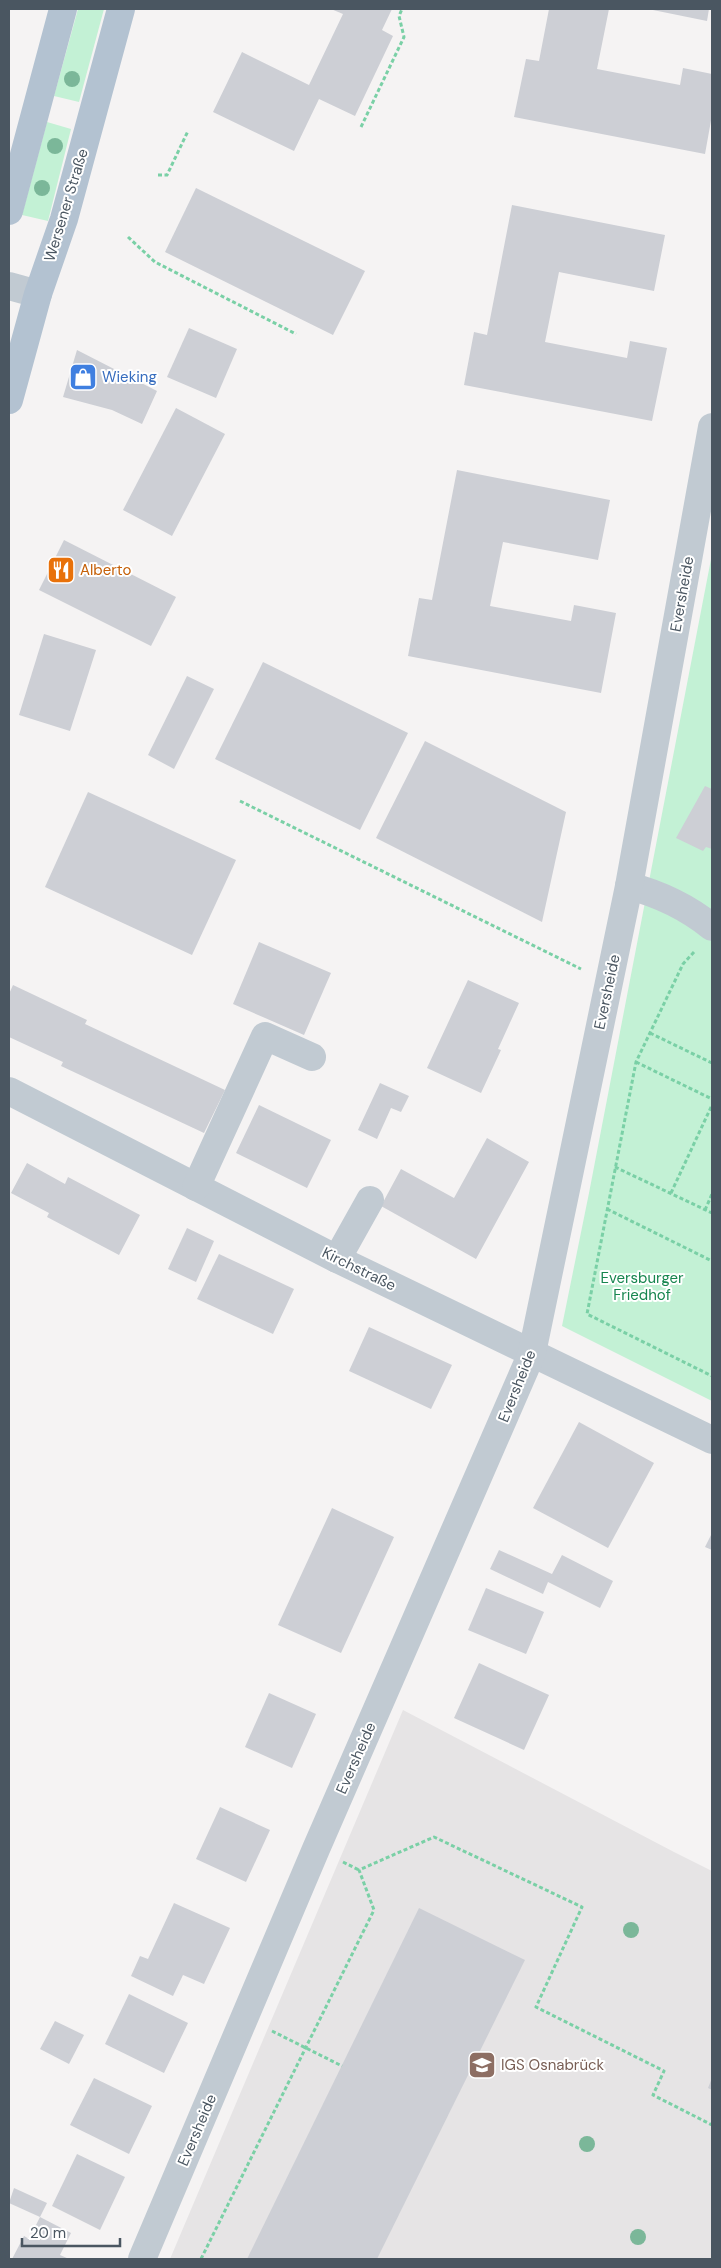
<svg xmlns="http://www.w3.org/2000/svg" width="721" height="2268" font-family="'DM Sans',sans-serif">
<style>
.education{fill:#e6e4e5}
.green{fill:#c3f1d5}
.building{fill:#cdcfd5}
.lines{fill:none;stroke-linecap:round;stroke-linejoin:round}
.path{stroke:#7ad0a6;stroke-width:3;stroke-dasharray:4 2.5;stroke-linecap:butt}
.minor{stroke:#c1cad2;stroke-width:28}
.major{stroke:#b3c2d1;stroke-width:28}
.tree{fill:#7bb799}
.labels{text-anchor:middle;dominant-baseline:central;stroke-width:4;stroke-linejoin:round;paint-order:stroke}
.street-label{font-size:15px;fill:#4a5661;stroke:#fff}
.shop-label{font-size:15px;fill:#366cbe;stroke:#fff;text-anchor:start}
.food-label{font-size:15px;fill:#c56008;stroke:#fff;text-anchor:start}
.park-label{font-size:15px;fill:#17864f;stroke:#fff}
.education-label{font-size:15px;fill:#785e54;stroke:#fff;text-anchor:start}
</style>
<rect width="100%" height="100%" fill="#f5f3f3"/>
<!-- education -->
<path class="education" d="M403 1710 674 1852 712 1871V2259H170Z"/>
<!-- green -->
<g class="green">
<path d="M78 9H104L79 102 54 96Z"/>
<path d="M47 122 71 129 48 221 22 215Z"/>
<path d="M712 554V1401L562 1326 589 1193Z"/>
</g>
<!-- building -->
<g class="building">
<path d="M331 9H392L382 30 393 36 355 116 319 99 294 151 213 112 242 52 309 85 343 14Z"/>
<path d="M549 9H609L597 69 680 85 683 68 712 74V115L705 154 514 117 526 59 539 61Z"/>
<path d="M648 9H709L707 21Z"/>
<path d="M196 188 365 271 333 335 165 252Z"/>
<path d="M512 205 665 235 654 291 559 272 545 342 627 358 630 341 667 348 652 421 464 385 474 332 487 335Z"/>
<path d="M189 328 237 349 216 398 167 377Z"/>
<path d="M77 350 157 391 142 424 112 410 63 397Z"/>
<path d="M176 408 225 434 172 536 123 510Z"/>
<path d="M457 470 610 500 598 560 503 542 490 606 571 621 574 605 616 613 601 693 408 656 419 598 432 600Z"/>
<path d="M64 540 176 597 151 646 39 590Z"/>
<path d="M44 634 96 650 70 731 19 715Z"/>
<path d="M263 662 408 733 360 830 215 759Z"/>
<path d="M187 676 214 689 174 769 148 755Z"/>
<path d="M425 741 566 812 542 922 376 838Z"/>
<path d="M705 786 712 789V849L706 847 703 851 676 838Z"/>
<path d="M88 792 236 860 192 955 45 887Z"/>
<path d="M259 942 331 973 304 1035 233 1004Z"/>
<path d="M468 980 519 1003 498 1049 501 1050 481 1093 427 1068Z"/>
<path d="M13 985 87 1020 85 1024 225 1090 204 1133 61 1066 63 1062 9 1037V994Z"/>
<path d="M380 1083 409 1096 401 1112 391 1108 377 1139 358 1130Z"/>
<path d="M259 1105 331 1140 307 1188 236 1153Z"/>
<path d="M487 1138 529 1162 476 1259 381 1206 401 1169 454 1198Z"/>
<path d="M27 1163 65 1184 68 1177 140 1215 119 1255 47 1217 49 1213 11 1193Z"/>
<path d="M187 1228 214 1241 196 1282 168 1269Z"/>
<path d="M219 1254 294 1289 273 1334 197 1299Z"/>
<path d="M369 1327 452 1365 431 1409 349 1371Z"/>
<path d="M579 1422 654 1463 608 1548 533 1508Z"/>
<path d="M332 1508 394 1537 341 1653 278 1625Z"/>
<path d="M712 1533V1550L705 1547Z"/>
<path d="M499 1550 552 1574 562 1555 613 1581 600 1608 548 1582 543 1594 490 1569Z"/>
<path d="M486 1588 544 1612 526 1654 468 1630Z"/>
<path d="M479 1663 549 1695 524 1750 454 1718Z"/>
<path d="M269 1693 316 1714 292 1768 245 1747Z"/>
<path d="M220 1807 270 1830 246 1882 196 1859Z"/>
<path d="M174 1903 230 1928 204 1984 183 1975 173 1996 131 1976 140 1956 148 1959Z"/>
<path d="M419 1908 525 1960 377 2259H247Z"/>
<path d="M129 1994 188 2023 164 2073 105 2044Z"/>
<path d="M55 2021 84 2035 69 2064 40 2049Z"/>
<path d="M94 2078 152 2106 129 2154 70 2125Z"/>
<path d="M712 2078V2090L708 2088Z"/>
<path d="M77 2154 125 2177 100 2230 52 2206Z"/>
<path d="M14 2188 47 2203 40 2217 9 2203Z"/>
<path d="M40 2217 71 2233 60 2255 69 2259H12L24 2236 29 2239Z"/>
</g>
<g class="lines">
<!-- path -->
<g class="path">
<path d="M361 127 404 37 399 16 402 9"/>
<path d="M158 175H167L188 131"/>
<path d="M128 237 155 262 296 334"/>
<path d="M240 801 581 969"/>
<path d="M694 952 683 964 636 1062 587 1314 712 1376"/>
<path d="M650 1033 712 1063"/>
<path d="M636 1062 712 1099"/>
<path d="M615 1167 712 1213"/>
<path d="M671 1193 712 1105"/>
<path d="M607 1209 712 1261"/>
<path d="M705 1210 712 1194"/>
<path d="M343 1862 359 1870"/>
<path d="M272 2031 342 2066"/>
<path d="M201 2259 374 1910 359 1870 434 1837 582 1907 536 2007 664 2071 653 2095 712 2125"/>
</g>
<!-- minor -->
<g class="minor">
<path d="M9 286 38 294"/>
<path d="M629 886C660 894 687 907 712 927"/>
<path d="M9 1091 337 1259 712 1440"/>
<path d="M196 1187 265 1036 312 1057"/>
<path d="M337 1259 370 1200"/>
<path d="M142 2259 316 1849 532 1353 629 886 712 427"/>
</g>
<!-- major -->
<g class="major">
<path d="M9 211 63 9"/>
<path d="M9 400 38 294 64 219 121 9"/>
</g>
</g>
<!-- trees -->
<g class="tree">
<circle cx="72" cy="79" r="8"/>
<circle cx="55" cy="146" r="8"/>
<circle cx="42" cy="188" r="8"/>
<circle cx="631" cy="1930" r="8"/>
<circle cx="587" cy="2144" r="8"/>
<circle cx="638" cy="2237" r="8"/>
</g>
<!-- icons -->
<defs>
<g id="shop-square" transform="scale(1.4375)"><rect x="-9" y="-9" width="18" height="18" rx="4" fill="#3f7fe0" stroke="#fff"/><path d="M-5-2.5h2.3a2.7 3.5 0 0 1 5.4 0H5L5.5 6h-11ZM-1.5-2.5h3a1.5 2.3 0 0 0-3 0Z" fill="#fff"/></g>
<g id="restaurant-square" transform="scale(1.4375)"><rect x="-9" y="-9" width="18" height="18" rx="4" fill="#e8710a" stroke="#fff"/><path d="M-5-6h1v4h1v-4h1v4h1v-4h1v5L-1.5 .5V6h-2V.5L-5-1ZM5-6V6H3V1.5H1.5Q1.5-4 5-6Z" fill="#fff"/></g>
<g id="school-square" transform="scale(1.4375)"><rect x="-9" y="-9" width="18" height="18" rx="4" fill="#8d6e63" stroke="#fff"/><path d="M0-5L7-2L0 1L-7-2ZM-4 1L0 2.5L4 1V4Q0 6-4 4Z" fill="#fff"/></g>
</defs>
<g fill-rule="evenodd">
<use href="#shop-square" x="83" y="377"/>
<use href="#restaurant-square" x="61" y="570"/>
<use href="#school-square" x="482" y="2065"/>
</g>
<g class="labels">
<!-- street labels -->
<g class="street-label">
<text transform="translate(66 205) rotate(-73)">Wersener Straße</text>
<text transform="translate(682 594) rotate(-80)">Eversheide</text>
<text transform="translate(607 992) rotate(-78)">Eversheide</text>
<text transform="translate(359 1269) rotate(26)">Kirchstraße</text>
<text transform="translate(517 1386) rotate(-68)">Eversheide</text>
<text transform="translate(356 1758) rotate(-66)">Eversheide</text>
<text transform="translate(197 2130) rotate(-67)">Eversheide</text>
</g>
<!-- shop labels -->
<g class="shop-label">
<text x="102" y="377">Wieking</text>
</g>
<!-- food labels -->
<g class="food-label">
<text x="80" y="570">Alberto</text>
</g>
<!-- park labels -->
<g class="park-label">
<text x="642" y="1278">Eversburger<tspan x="642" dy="17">Friedhof</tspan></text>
</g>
<!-- education labels -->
<g class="education-label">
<text x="501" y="2065">IGS Osnabrück</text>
</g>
</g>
<!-- border -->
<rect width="721" height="2268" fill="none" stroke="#4a5661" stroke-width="20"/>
<!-- scale -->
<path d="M22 2238v8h98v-8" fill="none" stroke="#4a5661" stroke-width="2.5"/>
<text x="30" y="2238" font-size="15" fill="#4a5661" stroke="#ffffff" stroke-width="4" paint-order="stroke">20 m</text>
</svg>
